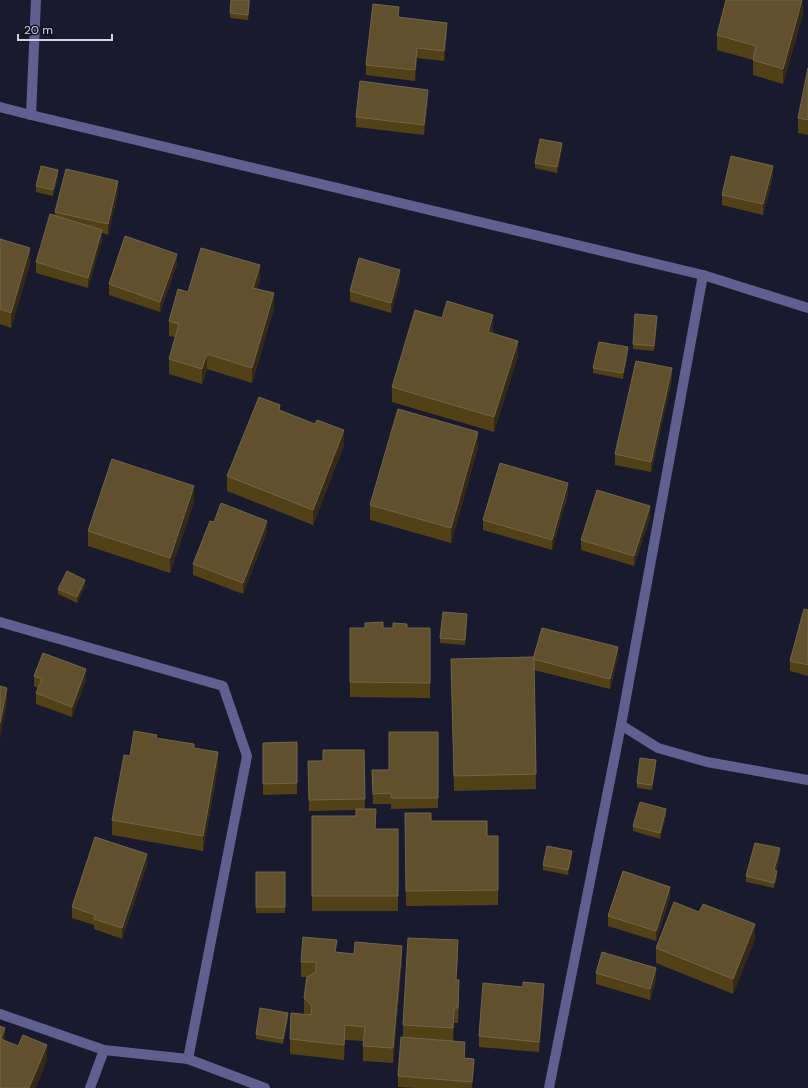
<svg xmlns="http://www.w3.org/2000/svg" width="808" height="1088" font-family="'DM Sans',sans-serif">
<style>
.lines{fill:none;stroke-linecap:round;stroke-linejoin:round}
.minor{stroke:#5f6090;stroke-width:10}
.wall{fill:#524017}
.shaded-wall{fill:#362a17}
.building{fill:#60502d;stroke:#726549}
</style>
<rect width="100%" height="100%" fill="#1a1a2e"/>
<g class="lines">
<!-- minor -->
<g class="minor">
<path d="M0 107 31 115 703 275 808 308"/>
<path d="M31 115 36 0"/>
<path d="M0 622 223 686 247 756 188 1059"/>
<path d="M621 725 658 748 707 762 808 780"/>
<path d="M0 1014 104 1050 188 1059 265 1088"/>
<path d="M90 1088 104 1050"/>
<path d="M549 1088 621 725 703 275"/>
</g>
</g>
<!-- wall -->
<g class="wall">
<path d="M231 0H250L248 20 230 18Z"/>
<path d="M803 14 783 84 753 75V60L717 50V35Z"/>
<path d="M399 17 447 33 444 61 417 58 415 81 366 75V65Z"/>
<path d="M808 68V135L798 133V118Z"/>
<path d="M428 100 424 135 356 127V117Z"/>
<path d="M562 149 557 173 535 168V163Z"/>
<path d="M58 176 53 196 36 192V186Z"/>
<path d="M773 176 763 215 722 205V195Z"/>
<path d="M118 192 108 235 102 233V240L88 288 36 273V262L55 216V212Z"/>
<path d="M0 239 30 263 11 328 0 324Z"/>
<path d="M177 264 160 312 109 295V284Z"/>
<path d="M260 280 257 289 274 308 252 383 207 369 202 384 169 374V359L175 337 169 336V321L188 292Z"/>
<path d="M400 281 391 313 350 301V291Z"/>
<path d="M442 318 493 330 492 333 518 356 494 432 392 402V387Z"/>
<path d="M657 321 654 351 633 349V344Z"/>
<path d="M628 353 623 379 593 373V368Z"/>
<path d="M672 379 651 472 615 465V454Z"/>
<path d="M280 410 344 445 313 525 227 491V476Z"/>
<path d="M478 447 451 543 370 520V505Z"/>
<path d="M568 494 552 550 483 530V520Z"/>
<path d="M194 501 170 573 88 546V531Z"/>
<path d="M650 517 634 566 581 550V540Z"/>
<path d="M214 522 267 531 243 594 193 575V564Z"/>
<path d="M85 586 77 603 58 594V589Z"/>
<path d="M808 610V676L790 671V661Z"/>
<path d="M467 619 465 645 440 643V638Z"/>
<path d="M350 628H430V698L350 697Z"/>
<path d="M618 658 610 689 534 670 536 789 454 791 451 659Z"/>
<path d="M34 676 86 680 72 717 36 704V693L38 688 34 686Z"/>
<path d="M438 732V808L391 809V804H373L372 770H389Z"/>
<path d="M157 738 194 748 218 767 203 851 112 835V820L130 756Z"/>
<path d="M297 742V794L263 795V743Z"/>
<path d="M364 750 365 809 376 829H398V911H312V816H356V810L309 811 308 761H323Z"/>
<path d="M656 765 652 790 637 788V783Z"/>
<path d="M405 813 431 821 487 836H498V905L406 906Z"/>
<path d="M666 815 660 839 633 831V826Z"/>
<path d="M780 854 776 871 777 876 774 888 746 882V876Z"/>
<path d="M572 856 568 875 543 870V865Z"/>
<path d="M147 865 122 939 94 929V925L72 918V907Z"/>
<rect x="256" y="872" width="29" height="41"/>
<path d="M670 897 656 941 608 926V916Z"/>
<path d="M699 912 755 939 733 994 656 963V948Z"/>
<path d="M337 952 402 961 393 1063 363 1061V1041L345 1040 344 1060 290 1054V1039L305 1014 304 1013V998L306 977H301V962Z"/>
<path d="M458 955 456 980 459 995 458 1023H454L453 1041 465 1052V1059L474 1070 472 1088H415L398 1087V1076L403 1037V1025Z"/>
<path d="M596 973 656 979 650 1000 596 984Z"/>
<path d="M523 987 544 994 539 1052 479 1047V1036Z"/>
<path d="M288 1018 283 1044 256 1039V1034Z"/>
</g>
<!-- shaded-wall -->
<g class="shaded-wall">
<path d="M803 0V14L783 84V69Z"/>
<path d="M447 23V33L444 61V51Z"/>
<path d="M417 48V58L415 81V70Z"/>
<path d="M428 90V100L424 135V125Z"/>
<path d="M562 143V149L557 173V167Z"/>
<path d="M773 166V176L763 215V204Z"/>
<path d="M58 170V176L53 196V190Z"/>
<path d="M118 181V192L108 235V224Z"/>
<path d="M102 230V240L88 288V278Z"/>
<path d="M30 248V263L11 328V313Z"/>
<path d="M177 254V264L160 312V302Z"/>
<path d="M260 265V280L253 302V288Z"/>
<path d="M400 270V281L391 313V303Z"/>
<path d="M274 293V308L252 383V368Z"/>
<path d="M493 315V330L488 347V332Z"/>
<path d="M657 316V321L654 351V346Z"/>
<path d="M518 341V356L494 432V417Z"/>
<path d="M628 347V353L623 379V373Z"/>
<path d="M207 354V369L202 384V369Z"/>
<path d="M672 368V379L651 472V462Z"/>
<path d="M344 430V445L313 525V510Z"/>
<path d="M478 432V447L451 543V528Z"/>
<path d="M568 483V494L552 550V540Z"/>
<path d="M194 486V501L170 573V558Z"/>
<path d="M650 506V517L634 566V556Z"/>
<path d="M267 521V531L243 594V583Z"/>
<path d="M85 580V586L77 603V597Z"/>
<path d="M467 614V619L465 645V640Z"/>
<path d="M618 647V658L610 689V679Z"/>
<path d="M86 669V680L72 717V707Z"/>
<path d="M7 688V703L0 738V723Z"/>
<path d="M218 752V767L203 851V836Z"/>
<path d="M656 760V765L652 790V785Z"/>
<path d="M666 809V815L660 839V833Z"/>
<path d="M780 848V854L774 876V870Z"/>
<path d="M572 851V856L568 875V870Z"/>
<path d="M147 854V865L122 939V928Z"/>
<path d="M777 871V876L774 888V883Z"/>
<path d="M670 887V897L656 941V931Z"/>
<path d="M755 924V939L733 994V979Z"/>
<path d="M458 940V955L456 995V980Z"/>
<path d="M402 946V961L393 1063V1048Z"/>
<path d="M656 968V979L650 1000V989Z"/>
<path d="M459 980V995L458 1023V1008Z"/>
<path d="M544 984V994L539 1052V1042Z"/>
<path d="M454 1008V1023L453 1043V1028Z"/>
<path d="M288 1013V1018L283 1044V1039Z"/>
<path d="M345 1025V1040L344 1060V1045Z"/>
<path d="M5 1028V1043L1 1039Z"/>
<path d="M47 1045V1060L36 1088H29Z"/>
<path d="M474 1059V1070L472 1088V1082Z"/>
</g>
<!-- building -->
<g class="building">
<path d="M231 0H249L248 15 230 13Z"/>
<path d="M726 0H802L783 69 753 60 756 46 717 35Z"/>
<path d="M373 4 399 7 398 17 447 23 444 51 417 48 415 70 366 65Z"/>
<path d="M808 68V120L798 118Z"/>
<path d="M360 81 428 90 424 125 356 117Z"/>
<path d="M540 139 562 143 557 167 535 163Z"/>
<path d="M731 156 773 166 763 204 722 195Z"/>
<path d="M41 166 58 170 53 190 36 186Z"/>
<path d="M66 169 118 181 108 224 55 212Z"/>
<path d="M50 214 102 230 88 278 36 262Z"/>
<path d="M125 236 177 254 160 302 109 284Z"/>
<path d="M0 239 30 248 11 313 0 309Z"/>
<path d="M201 248 260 265 253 288 274 293 252 368 207 354 202 369 169 359 179 324 169 321 178 289 188 292Z"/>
<path d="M359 258 400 270 391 303 350 291Z"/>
<path d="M447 301 493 315 488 332 518 341 494 417 392 387 415 310 442 318Z"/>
<path d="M635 314 657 316 654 346 633 344Z"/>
<path d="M599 342 628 347 623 373 593 368Z"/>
<path d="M636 361 672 368 651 462 615 454Z"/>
<path d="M259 397 280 405 279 410 315 424 317 420 344 430 313 510 227 476Z"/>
<path d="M398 409 478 432 451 528 370 505Z"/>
<path d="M112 459 194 486 170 558 88 531Z"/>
<path d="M500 463 568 483 552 540 483 520Z"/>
<path d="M597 490 650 506 634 556 581 540Z"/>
<path d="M221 503 267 521 243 583 193 564 210 521 214 522Z"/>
<path d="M67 571 85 580 77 597 58 589Z"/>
<path d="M804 609 808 610V665L790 661Z"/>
<path d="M443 612 467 614 465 640 440 638Z"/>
<path d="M383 622V628H393V623L407 624V628H430V683L350 682V628H365V623Z"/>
<path d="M542 628 618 647 610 679 533 659Z"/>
<path d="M43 653 86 669 72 707 36 693 42 679 34 676Z"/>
<path d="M534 657 536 774 454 776 451 659Z"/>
<path d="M0 686 7 688 0 723Z"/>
<path d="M134 731 157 735 156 738 194 744V748L218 752 203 836 112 820 124 755 130 756Z"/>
<path d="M389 732H438V798H391V793L373 794 372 770H389Z"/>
<path d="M297 742V783L263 784V743Z"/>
<path d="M323 750H364L365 799 309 800 308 761H323Z"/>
<path d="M640 758 656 760 652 785 637 783Z"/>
<path d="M640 802 666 809 660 833 633 826Z"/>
<path d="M356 809H376L375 829H398V896H312V816H356Z"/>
<path d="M405 813H431V821H487V836H498V890L406 891Z"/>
<path d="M95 837 147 854 122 928 94 919 95 915 72 907Z"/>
<path d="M755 843 780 848 774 870 777 871 774 883 746 876Z"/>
<path d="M547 846 572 851 568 870 543 865Z"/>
<path d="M623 871 670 887 656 931 608 916Z"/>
<rect x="256" y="872" width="29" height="35"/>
<path d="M674 902 699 912 703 904 755 924 733 979 656 948Z"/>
<path d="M303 937 337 940 335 952 354 954 355 942 402 946 393 1048 363 1046 365 1027 345 1025 344 1045 290 1039 291 1013 311 1015 312 1006 304 998 307 977 316 972V962H301Z"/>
<path d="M408 938 458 940 456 980H459L458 1008H454L453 1028 403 1025Z"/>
<path d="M602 952 656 968 650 989 596 973Z"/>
<path d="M523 982 544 984 539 1042 479 1036 483 983 523 987Z"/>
<path d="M260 1008 288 1013 283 1039 256 1034Z"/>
<path d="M0 1026 5 1028 1 1039 18 1046 23 1035 47 1045 29 1088H0Z"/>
<path d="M401 1037 465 1042 464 1058 474 1059 472 1082 398 1076Z"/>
</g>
<!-- scale -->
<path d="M18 34v6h94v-6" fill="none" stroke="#d3d4e2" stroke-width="2"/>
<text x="24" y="34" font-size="12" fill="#d3d4e2" stroke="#111124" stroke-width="3" paint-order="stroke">20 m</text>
</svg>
